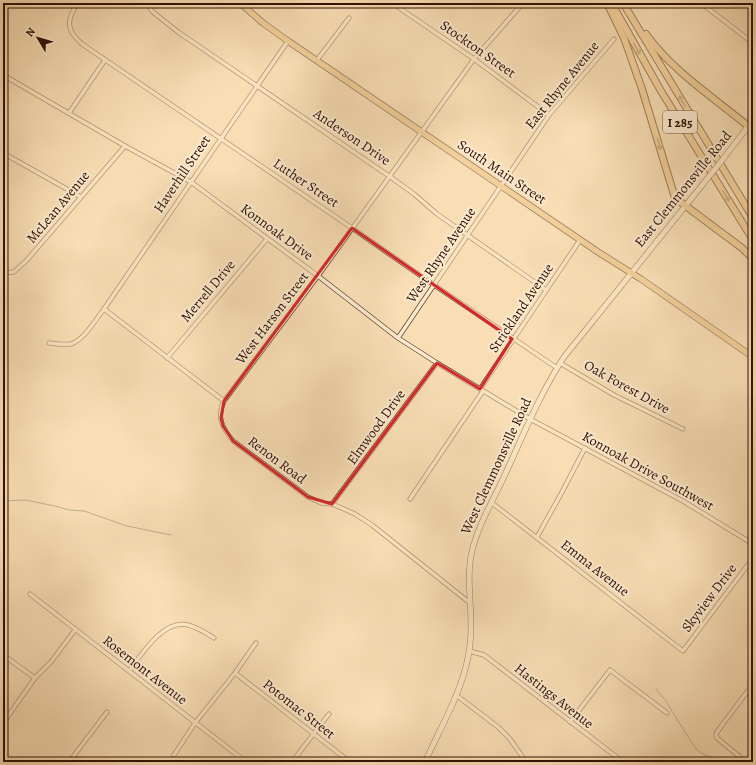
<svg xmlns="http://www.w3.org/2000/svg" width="756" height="765" font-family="Alegreya,serif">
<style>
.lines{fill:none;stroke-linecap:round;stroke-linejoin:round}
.stream{stroke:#727766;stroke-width:1}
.street-casing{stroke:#62432e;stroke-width:5}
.secondary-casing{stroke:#300f01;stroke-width:6}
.primary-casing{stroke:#300f01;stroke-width:7}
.highway-casing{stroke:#300f01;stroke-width:8}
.street{stroke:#fbeacf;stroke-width:3.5}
.secondary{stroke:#fbeacf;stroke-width:5}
.primary{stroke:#ecbf7a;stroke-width:5.5}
.highway{stroke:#ecbf7a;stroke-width:6}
.secondary-bridge-casing{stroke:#300f01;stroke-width:6;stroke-linecap:butt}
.secondary-bridge{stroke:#fbeacf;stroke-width:5}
.oneway{stroke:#977044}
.marked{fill:none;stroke:#d62828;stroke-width:3;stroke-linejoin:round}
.labels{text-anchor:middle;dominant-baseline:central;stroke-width:4;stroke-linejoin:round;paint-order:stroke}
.shield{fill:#fbeacf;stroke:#6d513f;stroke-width:1}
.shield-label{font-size:13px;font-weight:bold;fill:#300f01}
.street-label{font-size:14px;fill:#300f01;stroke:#fbeacf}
</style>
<rect width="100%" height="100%" fill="#f9deb5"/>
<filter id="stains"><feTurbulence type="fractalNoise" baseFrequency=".005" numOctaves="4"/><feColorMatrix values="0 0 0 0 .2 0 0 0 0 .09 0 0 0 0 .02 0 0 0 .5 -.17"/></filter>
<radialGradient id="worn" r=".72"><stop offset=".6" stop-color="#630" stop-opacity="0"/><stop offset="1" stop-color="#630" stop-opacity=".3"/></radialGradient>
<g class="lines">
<!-- stream -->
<g class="stream">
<path d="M3 501 25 500 55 506 69 510 84 511 127 526 171 535"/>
<path d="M656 689 666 701 673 713 696 749 701 753 720 762"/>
</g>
<!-- street casing -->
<g class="street-casing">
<g id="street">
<path d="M78 3C66 20 66 30 82 44L352 228 434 285 557 368"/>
<path d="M146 3 153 12 178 32 389 176 414 194 437 214 546 290"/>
<path d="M392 3 474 59 549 115"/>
<path d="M701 3 753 43"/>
<path d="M317 60 349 18"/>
<path d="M3 75 125 146 191 182 318 276 398 338 437 363 530 419 683 501 753 544"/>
<path d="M69 113 105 60"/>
<path d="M3 153 81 197"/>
<path d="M3 273 14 272 27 260 125 146"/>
<path d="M104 309 224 401"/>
<path d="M398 338 549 115 614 39"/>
<path d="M49 343C56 344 64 345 71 344 84 340 96 319 104 309L288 41"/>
<path d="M167 358 267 239"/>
<path d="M560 363 614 395 683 429"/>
<path d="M480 389 580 240"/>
<path d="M410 499 483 391"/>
<path d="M492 503 683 651 753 558"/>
<path d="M332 504 437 363"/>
<path d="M537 537 561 494 585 448"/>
<path d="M30 594 246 762"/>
<path d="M470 603 372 525 355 514 344 509 332 504 321 503 308 497 233 441C223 429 216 418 224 401L318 276 474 59 523 3"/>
<path d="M469 651 484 655 623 762"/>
<path d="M3 655 35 678"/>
<path d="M129 671C141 655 164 618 188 625 197 627 206 633 214 638"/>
<path d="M235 673 350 762"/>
<path d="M456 695 498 727 510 739 526 762"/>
<path d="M570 722 610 670 667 713"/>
<path d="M3 723 35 678 51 662 75 630"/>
<path d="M174 755 195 723 235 673 256 643"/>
<path d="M69 762 107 712"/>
<path d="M292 762 329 714"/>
<path d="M746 762 717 738 716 734 722 725 753 684"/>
</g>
</g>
<!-- secondary casing -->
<g class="secondary-casing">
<g id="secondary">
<path d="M723 159 753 120"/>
<path d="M425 762C442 724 466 686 470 644 474 613 465 581 472 551 478 526 492 502 503 479 522 438 539 395 564 357L703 184"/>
</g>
</g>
<!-- primary casing -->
<g class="primary-casing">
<path id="primary" d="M240 3 263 23 288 41 598 252 641 279 753 357"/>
</g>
<!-- highway casing -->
<g class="highway-casing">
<g id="highway">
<path d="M607 3 624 38 642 89 675 198 742 248 753 259"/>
<path d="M623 3 753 218"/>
<path d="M612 4 661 91 753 240"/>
<path d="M646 34C674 73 716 99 753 130"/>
</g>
</g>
<!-- street -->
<use href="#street" class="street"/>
<!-- secondary -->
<use href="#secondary" class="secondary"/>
<!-- primary -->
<use href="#primary" class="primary"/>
<!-- highway -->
<use href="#highway" class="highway"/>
<!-- secondary-bridge casing -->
<g class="secondary-bridge-casing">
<path id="secondary-bridge" d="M703 184 723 159"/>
</g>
<!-- secondary-bridge -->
<use href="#secondary-bridge" class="secondary-bridge"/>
</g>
<!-- one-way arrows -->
<defs><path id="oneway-shaft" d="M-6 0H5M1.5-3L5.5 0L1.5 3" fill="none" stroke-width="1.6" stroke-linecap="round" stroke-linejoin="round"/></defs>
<g class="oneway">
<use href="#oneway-shaft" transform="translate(637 49) rotate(60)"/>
<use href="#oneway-shaft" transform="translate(682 101) rotate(-121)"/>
<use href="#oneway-shaft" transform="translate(659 144) rotate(73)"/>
<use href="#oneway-shaft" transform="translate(726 196) rotate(58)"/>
</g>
<!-- marked area -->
<path d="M0 0H756V765H0ZM352 228 512 339 480 389 437 363 332 504 308 497 233 441 223 426 221 418 224 401Z" fill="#f9deb5" fill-opacity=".55" fill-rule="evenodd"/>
<path class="marked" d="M352 228 512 339 480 389 437 363 332 504 308 497 233 441 223 426 221 418 224 401Z"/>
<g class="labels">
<!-- shield labels -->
<rect class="shield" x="663" y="111" width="34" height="22" rx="3"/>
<g class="shield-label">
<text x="680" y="122">I 285</text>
</g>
<!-- street labels -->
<g class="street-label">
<text transform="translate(478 49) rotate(35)">Stockton Street</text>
<text transform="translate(562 85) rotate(-51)">East Rhyne Avenue</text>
<text transform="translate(352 137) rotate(34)">Anderson Drive</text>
<text transform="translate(502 172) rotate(34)">South Main Street</text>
<text transform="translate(182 174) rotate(-56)">Haverhill Street</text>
<text transform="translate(306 183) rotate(34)">Luther Street</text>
<text transform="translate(683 189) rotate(-51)">East Clemmonsville Road</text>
<text transform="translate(58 207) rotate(-50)">McLean Avenue</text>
<text transform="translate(277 232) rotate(36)">Konnoak Drive</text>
<text transform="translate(441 255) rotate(-56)">West Rhyne Avenue</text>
<text transform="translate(208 291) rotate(-50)">Merrell Drive</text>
<text transform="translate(521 308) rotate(-56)">Strickland Avenue</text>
<text transform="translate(272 318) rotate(-53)">West Harson Street</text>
<text transform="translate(627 387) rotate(29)">Oak Forest Drive</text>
<text transform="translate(376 427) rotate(-54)">Elmwood Drive</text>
<text transform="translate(277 460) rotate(37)">Renon Road</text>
<text transform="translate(496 466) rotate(-65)">West Clemmonsville Road</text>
<text transform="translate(648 471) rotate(29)">Konnoak Drive Southwest</text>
<text transform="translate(595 568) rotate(38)">Emma Avenue</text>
<text transform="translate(709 598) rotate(-53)">Skyview Drive</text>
<text transform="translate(145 670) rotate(38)">Rosemont Avenue</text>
<text transform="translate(554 696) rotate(38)">Hastings Avenue</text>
<text transform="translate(299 709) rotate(38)">Potomac Street</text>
</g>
</g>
<!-- margin -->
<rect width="756" height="765" fill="none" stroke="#f9deb5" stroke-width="16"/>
<rect x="4" y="4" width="748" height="757" fill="none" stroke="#300f01" stroke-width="2"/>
<rect x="8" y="8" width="740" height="749" fill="none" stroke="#300f01"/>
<!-- north arrow -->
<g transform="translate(38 38) rotate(308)" stroke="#fbeacf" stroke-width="3" paint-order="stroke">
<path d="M0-3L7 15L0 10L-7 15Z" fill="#300f01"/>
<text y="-6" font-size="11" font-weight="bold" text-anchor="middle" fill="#300f01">N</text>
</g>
<rect width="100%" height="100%" filter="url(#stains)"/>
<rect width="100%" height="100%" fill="url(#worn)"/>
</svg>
